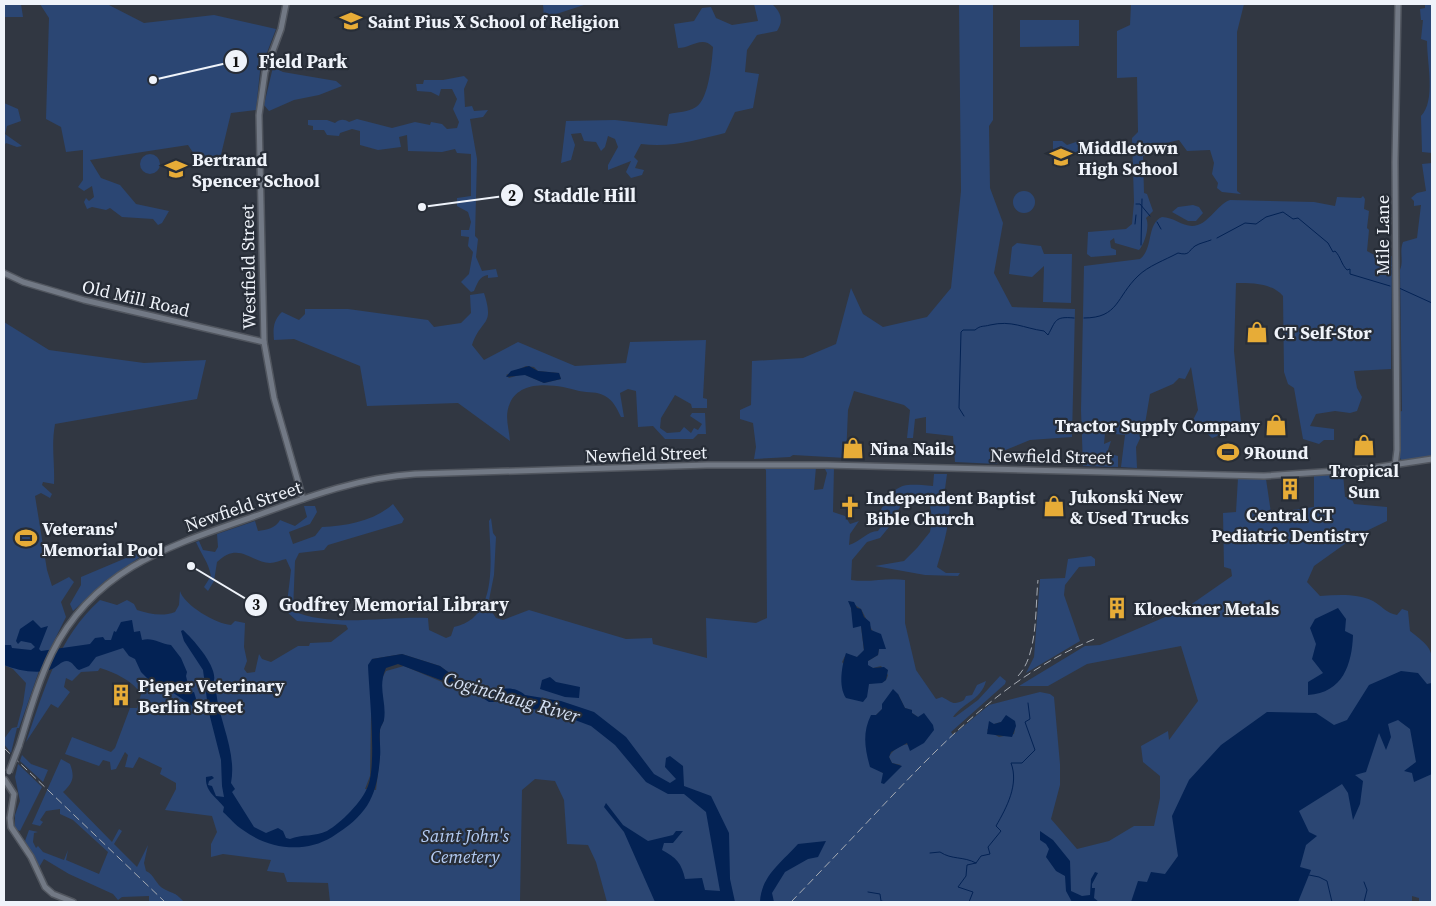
<svg xmlns="http://www.w3.org/2000/svg" width="1436" height="906" font-family="'Source Serif 4',serif">
<style>
.green{fill:#2b4673;fill-rule:evenodd}
.water{fill:#032254}
.lines{fill:none;stroke-linecap:round;stroke-linejoin:round}
.stream{stroke:#032254;stroke-width:1}
.secondary-casing{stroke:#51565f;stroke-width:8}
.secondary{stroke:#727985;stroke-width:5}
.rail{stroke:#a7acb4;stroke-width:1;stroke-dasharray:8 4;stroke-linecap:butt}
.secondary-bridge-casing{stroke:#51565f;stroke-width:8;stroke-linecap:butt}
.secondary-bridge{stroke:#727985;stroke-width:5}
.labels{text-anchor:middle;dominant-baseline:central;stroke-width:4.5;stroke-linejoin:round;paint-order:stroke}
.poi-label{font-size:18px;font-weight:bold;fill:#eff3fa;stroke:#272d37;text-anchor:start}
.street-label{font-size:18px;fill:#eff3fa;stroke:#272d37}
.park-label{font-size:18px;font-style:italic;fill:#b4ccf4;stroke:#272d37}
.water-label{font-size:19px;font-style:italic;fill:#d5e1f5;stroke:#272d37}
.leader{fill:none;stroke:#eff3fa;stroke-width:2}
.callout-dot{fill:#eff3fa;stroke:#272d37;stroke-width:2}
.mark-label{font-size:15px;text-anchor:middle;font-weight:bold;fill:#111}
.callout-label{font-size:19px;text-anchor:middle;font-weight:bold;fill:#eff3fa;stroke:#272d37;stroke-width:4.5;stroke-linejoin:round;paint-order:stroke}
</style>
<rect width="100%" height="100%" fill="#313742"/>
<!-- green -->
<g class="green">
<path d="M4 4H21L23 17H4Z"/>
<path d="M40 4H107L144 23 214 15 276 29 260 71 256 110 231 113 219 163 194 154 188 145 90 160 101 178 120 185 136 204 169 211 162 223 158 225 153 219 122 217 110 208 106 210 92 207 87 209 84 202 86 198 89 201 94 197 92 186 84 191 78 187 83 180V150L66 152 61 127 46 119 49 18Z"/>
<path d="M543 4H587L544 18Z"/>
<path d="M754 4H772C781 12 784 21 777 31L757 35 747 50 745 72 759 74 753 108 735 112 725 133C696 140 671 148 641 144L634 157 638 161 635 168 644 170 642 175 631 178 626 172 631 161 608 170V165L618 147 615 139 608 136 605 147 601 151 596 142 584 141 581 133 571 134 575 145 571 160 561 163 566 121 615 120 667 126 669 114C678 112 688 112 696 107 709 99 712 61 713 47 702 35 691 48 678 48L674 24 694 21 702 8 711 7 716 18 732 25 758 21Z"/>
<path d="M959 4H993V120L989 126 990 188 1003 223 994 273 1012 307 1075 309 1072 437 1030 440 998 453 995 457 997 464 955 462 953 436 926 433V417L915 419 913 438H907L910 410 904 405 854 391 848 410 846 458 793 455 790 457 754 459 756 447 753 423 740 419V410L751 405 752 361 803 358 836 344 851 288 863 314 883 327 927 317 951 288 961 191Z"/>
<path d="M1131 4H1244L1237 32V191L1241 194 1222 192 1217 188 1218 183 1212 174 1214 163 1210 150 1187 151 1179 140 1166 143 1162 147 1150 149 1147 156H1143L1144 193 1147 194 1153 211 1146 218C1150 225 1145 244 1139 250L1115 243 1114 238 1110 241 1111 248 1116 250V255L1091 257 1087 254 1088 232 1126 229 1132 224 1134 202 1132 138 1138 132 1137 77 1117 78V31L1130 25Z"/>
<path d="M1425 4H1432V153L1422 152 1421 116C1436 101 1427 63 1427 41L1421 39 1423 20H1421L1420 9 1425 8Z"/>
<path d="M1020 20H1079V46L1020 47Z"/>
<path d="M273 67 283 72 336 81 342 86 319 95 294 100 269 111 264 105Z"/>
<path d="M464 76 468 80 464 89 465 107 472 106 474 111 488 110 483 117 470 119 477 159 475 236 478 239 476 257 482 271 496 269 498 277 488 278V275C479 276 477 284 474 291L471 292 461 282 469 274 473 252 468 246 469 237 461 236V230H469L471 222 468 212 457 206V198L471 196V154L457 153 455 149 442 152 408 151 407 135 399 137 401 147 378 150 360 145V131L352 129 340 133 339 136 327 135 324 130H313V126L308 125V120H327L335 123C340 119 344 119 349 122L357 119 392 128 415 122 430 125 431 122 442 124 447 129 457 128 459 122 453 109 457 99 452 89H441L439 96 431 92 417 91 416 84H423L424 80H443Z"/>
<path d="M4 103 18 109 21 121 7 126 5 134 22 146 17 147 6 143 4 146Z"/>
<path d="M1053 141H1062L1067 145 1079 141V155L1068 153 1066 150 1063 153 1053 155Z"/>
<circle cx="150" cy="164" r="10"/>
<path d="M1432 163V456L1402 461 1400 458 1399 412 1402 411 1400 270C1404 260 1399 252 1403 242L1417 238 1421 205 1414 206V201L1411 198 1417 193 1426 191 1422 164Z"/>
<circle cx="1024" cy="202" r="11"/>
<path d="M1363 196 1365 199 1364 209 1369 211 1367 228 1369 230 1367 251 1378 257 1392 256 1391 369 1354 371 1357 388 1362 397 1357 411 1350 413 1335 411 1316 414 1310 426 1334 429V440H1324L1319 444 1303 439 1294 388 1288 384 1284 372 1283 296C1272 283 1252 283 1236 283L1234 351 1241 422C1229 424 1224 435 1212 438L1193 420 1198 410 1191 367 1185 379 1179 378 1173 384 1150 394 1144 430 1136 447 1137 468 1121 467 1125 435 1105 433 1104 444 1111 441 1107 453 1118 456V467L1083 466 1081 410 1084 266 1140 259C1154 248 1146 224 1162 217 1173 217 1182 226 1192 226 1208 226 1216 205 1230 200L1314 202 1335 206 1337 197 1361 198Z"/>
<path d="M1193 205 1199 207 1203 213 1196 221H1188L1172 212 1178 207Z"/>
<path d="M1017 243 1041 246 1044 254H1072L1071 303 1043 302 1044 266 1032 277 1009 274 1012 247Z"/>
<path d="M484 293C495 327 481 318 472 345L484 360 518 342 575 366 626 363 630 342 706 340 703 398 707 399V408H692L691 404 675 395 661 418 660 428 667 433 680 432 684 427 691 433 694 428 698 430 702 424 690 416 692 413H705L706 434H698L693 439H665L653 426 638 427 636 391 628 389 620 393 624 417H621C617 409 614 401 605 396 597 391 589 393 579 391 559 385 521 378 510 403 504 416 509 428 510 441L458 403 367 406 360 366 294 339 274 340C273 330 273 320 282 312L299 320 305 314V309H348L428 320 434 327 461 323 471 313 470 295ZM526 366 534 367 538 371 559 373 561 379 544 383 523 374 509 378 506 375Z"/>
<path d="M4 322 49 350 144 363 206 360 197 399 55 424C51 446 55 463 54 484L43 482 42 485 52 494 50 498 41 493 35 496 47 570 52 586 69 577 74 582 61 602 66 617 39 671 19 728H17L11 753 4 744V739L12 728 17 727 23 704 26 683 13 669 4 665Z"/>
<path d="M816 467 814 490 823 489 827 473 824 467H834L833 512 845 516 850 524 859 521 850 534 849 545C860 542 867 531 878 531L885 521 880 511C897 483 900 483 933 486L934 474H947L945 489C957 503 942 550 937 567L946 573H960L958 576 925 575 875 566 904 561 917 548 930 532 932 519 930 506 902 502 894 521 880 538 867 542 852 560 851 580C870 583 887 577 905 580V623L916 670 936 699 942 697C952 702 953 706 964 700L966 696 972 695 977 685 986 681C981 700 964 702 953 717H955L978 700 1000 676 1006 681 1005 684 951 732 953 735 989 705 1040 692 1050 694 1054 697 1060 764V785L1051 819 1077 849 1109 841 1134 826H1154L1160 798V776L1143 762 1141 746 1168 731 1169 740 1198 701 1181 646 1087 664 1048 686H1019L1085 646 1100 645 1186 608 1232 576 1231 569 1224 567 1223 513 1236 512 1238 478 1266 479 1271 513 1314 507V475L1343 473 1345 497H1351L1354 504 1387 507V521L1356 536 1314 566 1307 582 1320 596C1338 595 1356 593 1373 601 1382 606 1386 613 1397 615L1402 609 1408 611 1410 631C1436 651 1432 651 1432 683L1428 684 1432 690V902H1419V898L1412 896V902H607L596 862 588 845 567 844 564 800 555 781 535 779 522 790 520 902H330L328 883 287 882 284 873 267 871 271 860 223 854 211 857V844L217 832 212 816 165 810 176 789V783L160 774 162 768 139 757 133 768 125 767 128 755 125 752 116 769 111 770 110 762 103 760 99 766 65 754 72 737 111 752 115 748 130 708H137L141 694C133 681 114 672 100 668L98 671 81 672 72 681 66 678 64 687 70 692 58 708 51 704 26 742C44 691 58 637 100 600L117 605 127 600 134 604 137 610C150 614 162 617 175 612L179 605 180 591C184 605 216 624 231 625L235 621 245 623 244 647 247 661 244 669 247 673 255 672 259 654 262 659 271 662 298 646H309L310 643 331 642 348 629 346 625 297 621 286 611 291 570 286 559C281 560 275 563 270 563 250 562 239 541 217 562L214 581 208 591 204 587 211 576C208 561 202 556 196 542L199 541 203 550 215 552 218 547 217 534 255 521 258 531C266 530 276 528 280 520L295 526 307 517 304 506H315L317 512 310 524 289 532 293 544 315 536 322 527C347 526 374 521 393 504L404 519 402 523 328 545 324 550 299 553 295 561 293 611C332 628 386 616 428 618L429 630 446 638 451 636 454 627C500 618 490 556 489 521L491 518 493 533 496 537 494 575 489 600 490 609 496 618 503 620 529 610 626 639 652 638 653 644 707 658 706 618 756 623 767 618 766 470 764 468ZM849 601 861 609 882 649H879L878 655 868 661V666L873 668 881 666 888 675C885 686 878 681 868 684L866 692 842 662 845 656 857 657 864 651 861 626H856C852 617 852 609 849 601ZM402 654 440 666 459 680 461 690 404 666 386 671 381 680 384 720 380 729V756L376 790 365 789 370 776 372 659ZM898 694 905 708 912 710V713L918 717 909 745C904 742 891 751 889 757L892 763 901 765 883 773 878 770 871 716 876 715ZM1001 722 1015 729 1014 734 999 737 987 730 994 724Z"/>
<path d="M145 550 146 553 105 581 73 611 70 604 81 585V577Z"/>
<path d="M1091 556 1095 559V566L1079 567 1065 585 1064 595 1080 641 1026 673 1034 657 1040 579 1065 578 1068 559Z"/>
<path d="M22 755 31 764 48 770 43 782 20 761Z"/>
<path d="M61 759 70 764C75 777 73 783 63 792L112 842 119 829 122 831 114 844 137 867 148 845 144 863 146 871C154 874 156 885 164 889 175 895 174 891 184 902H149V896L122 897 118 900 113 894 69 874 44 859 38 869 25 841 29 830 38 832 34 833 33 842 36 848 38 846 43 852 64 860 68 850 66 860 99 874 108 852 73 820 60 814V809L46 811 40 820 43 822 40 826 32 824Z"/>
<path d="M18 764 42 787 20 831 15 829V815L20 801 15 777Z"/>
</g>
<!-- water -->
<g class="water">
<path d="M529 366 538 371 559 373 561 379 544 383 525 375 506 377 511 371Z"/>
<path d="M848 601 854 602 857 608 861 609 864 617 870 622 871 630 881 634 886 649H879L878 655 868 661V665L873 668 884 667 888 670 886 680 882 683 869 684 867 697 863 702 846 698C838 686 842 665 846 653L857 657 864 650 861 626 853 628 851 608Z"/>
<path d="M1338 608 1346 619 1345 631 1353 635C1352 664 1343 693 1308 695V682L1323 673 1312 659 1316 644 1310 628 1315 619Z"/>
<path d="M33 620 41 628 48 626 39 649 41 651 90 644 95 638 103 637 105 640H111L114 631 116 632 121 622 132 620 134 632 140 631 142 640C153 637 160 644 171 645L181 658 187 672 186 676 190 693 194 692 197 702 207 700 203 670 184 641 181 631 183 630C193 639 217 666 214 680 213 683 212 685 212 688L216 691C219 721 237 752 231 783L235 789 232 792 254 827 266 833 278 828 283 831 286 838 290 839C302 834 315 837 327 831 341 823 362 802 368 786 377 764 369 691 368 665L372 659 402 654 440 666 459 680H468L487 687V691C501 689 514 685 525 695L561 701 594 712 626 737 654 774 670 783 676 779 665 767 666 758 670 756 683 766 684 786 711 796 729 833 730 879 735 902H655L624 832 604 807 606 803 623 825 648 841 673 835 676 831H683L673 843H664L662 850C676 857 682 864 685 879L702 878 705 890 720 891 706 812 684 794H668L646 782 615 745 591 726 567 717 503 702H489L475 693 398 664 386 668C377 688 387 701 384 720 383 724 380 727 380 731 379 739 381 749 380 757 377 798 367 815 332 837 304 854 269 849 243 830 235 825 230 818 223 812L224 807C216 797 205 792 206 777L212 776 214 778 209 781 208 785 212 786 216 796 224 797 222 786 221 760 207 705 194 707 169 690H162L159 682 153 684 141 672 135 659 129 656 123 648 96 657 89 666 79 670C75 668 74 664 70 662 64 658 57 667 52 669 39 675 16 670 4 665V645H11L12 648 31 650 35 647 31 643 21 641 18 644 16 641 20 629Z"/>
<path d="M1401 671 1418 673 1427 684 1432 683V774L1414 782 1412 773 1404 771 1416 762 1410 729 1398 720 1388 724 1391 737 1386 750 1379 733 1366 772 1355 775 1363 781 1360 804 1353 820 1348 793 1342 784 1299 811 1309 832 1317 836 1306 845 1300 867 1311 870 1298 902H1131L1138 881 1147 882 1151 872 1165 874 1178 856 1172 816 1189 780 1221 745 1267 712 1316 713 1334 725 1347 720 1369 685Z"/>
<path d="M550 677 556 682 580 687 579 698 565 697 540 689 542 680Z"/>
<path d="M893 689 898 694 905 708 912 710V713L918 717 924 713 933 725 934 730 924 743 910 751 907 743 891 752 889 757 892 763 902 766 884 784 881 783 883 773 870 767C865 749 862 733 871 715H876L882 709V704Z"/>
<path d="M1006 715 1015 721 1016 726 1012 737 987 734 989 721 994 724 1001 722Z"/>
<path d="M1040 831 1053 840 1070 861 1071 891 1082 896 1090 895 1091 879 1095 872 1098 873 1092 884V888H1095L1094 898 1099 902H1072L1066 891 1065 876 1056 871 1046 857 1049 849 1046 844 1040 840Z"/>
<path d="M826 841 818 857 808 859 785 872 772 893 774 902H760C761 876 782 862 798 844Z"/>
</g>
<g class="lines">
<!-- stream -->
<g class="stream">
<path d="M1136 204H1140L1150 216"/>
<path d="M1157 222 1161 229"/>
<path d="M1135 224 1136 215"/>
<path d="M1217 238 1245 223 1256 224 1266 217 1283 212 1293 219 1298 218 1328 243 1333 252 1335 251C1341 257 1341 264 1347 270L1350 269V274L1390 286"/>
<path d="M1141 245 1142 199"/>
<path d="M1399 288 1432 303"/>
<path d="M1084 318C1119 318 1116 297 1138 276 1148 266 1165 260 1178 253 1190 256 1188 251 1195 246 1200 243 1206 242 1211 240"/>
<path d="M964 416 959 408 961 332 963 330H975C981 325 983 327 990 325 1012 320 1023 328 1044 331L1048 335C1056 321 1054 316 1074 318"/>
<path d="M930 853 940 852C952 860 963 856 976 863"/>
<path d="M1309 875 1319 877 1327 881 1332 902"/>
<path d="M1364 882 1367 890 1364 902"/>
<path d="M868 892 880 894 881 901 886 902"/>
<path d="M969 902 973 892 958 887 966 876 967 865 976 863 981 856 990 854 988 847 1001 831 996 826C1007 807 1019 784 1011 763H1022L1035 750 1025 722 1030 719 1028 703"/>
</g>
<!-- secondary casing -->
<g class="secondary-casing">
<g id="secondary">
<path d="M286 4 281 29 265 72 259 115 264 342 274 398 303 499"/>
<path d="M4 273 23 282 84 300 264 342"/>
<path d="M1395 466 1397 450 1395 162 1398 4"/>
<path d="M19 746C29 714 38 682 52 653 96 565 176 544 261 514 310 496 362 477 415 474L707 465H827L1264 476 1366 469 1432 459"/>
<path d="M5 780 14 794 10 818 11 827 31 857 45 887 53 894 73 902"/>
</g>
</g>
<!-- secondary -->
<use href="#secondary" class="secondary"/>
<!-- rail -->
<g class="rail">
<path d="M1152 617 1176 608"/>
<path d="M1018 676C1038 655 1035 609 1038 580"/>
<path d="M4 748 165 902"/>
<path d="M791 902C825 867 858 832 891 797 952 733 1013 672 1097 638"/>
</g>
<!-- secondary-bridge casing -->
<g class="secondary-bridge-casing">
<path id="secondary-bridge" d="M9 772 19 746"/>
</g>
<!-- secondary-bridge -->
<use href="#secondary-bridge" class="secondary-bridge"/>
</g>
<!-- icons -->
<defs>
<g id="school-bare" transform="scale(1.725)"><path d="M0-5L7-2L0 1L-7-2ZM-4 1L0 2.5L4 1V4Q0 6-4 4Z" fill="#e7ac37" stroke="#272d37" stroke-width="2.5" paint-order="stroke"/></g>
<g id="shop-bare" transform="scale(1.725)"><path d="M-5-2.5h2.3a2.7 3.5 0 0 1 5.4 0H5L5.5 6h-11ZM-1.5-2.5h3a1.5 2.3 0 0 0-3 0Z" fill="#e7ac37" stroke="#272d37" stroke-width="2.5" paint-order="stroke"/></g>
<g id="stadium-bare" transform="scale(1.725)"><path d="M0-5a6.5 5 0 1 0 0 10a6.5 5 0 1 0 0-10ZM-3.5-1.8h7v3.6h-7Z" fill="#e7ac37" stroke="#272d37" stroke-width="2.5" paint-order="stroke"/></g>
<g id="building-bare" transform="scale(1.725)"><path d="M-4-6H4V6H1V3H-1V6H-4ZM-2.5-4.3h1.7v1.8h-1.7ZM.8-4.3h1.7v1.8H.8ZM-2.5-1h1.7V.8h-1.7ZM.8-1h1.7V.8H.8Z" fill="#e7ac37" stroke="#272d37" stroke-width="2.5" paint-order="stroke"/></g>
<g id="church-bare" transform="scale(1.725)"><path d="M-1.2-6h2.4v3.5h3.3v2.4h-3.3V6h-2.4V-.1h-3.3v-2.4h3.3Z" fill="#e7ac37" stroke="#272d37" stroke-width="2.5" paint-order="stroke"/></g>
</defs>
<g fill-rule="evenodd">
<use href="#school-bare" x="351" y="21"/>
<use href="#school-bare" x="1061" y="157"/>
<use href="#school-bare" x="176" y="169"/>
<use href="#shop-bare" x="1257" y="332"/>
<use href="#shop-bare" x="1276" y="425"/>
<use href="#shop-bare" x="1364" y="445"/>
<use href="#shop-bare" x="853" y="448"/>
<use href="#stadium-bare" x="1228" y="452"/>
<use href="#building-bare" x="1290" y="489"/>
<use href="#shop-bare" x="1054" y="506"/>
<use href="#church-bare" x="850" y="507"/>
<use href="#stadium-bare" x="26" y="538"/>
<use href="#building-bare" x="1117" y="608"/>
<use href="#building-bare" x="121" y="695"/>
</g>
<g class="labels">
<!-- poi labels -->
<g class="poi-label">
<text x="368" y="21">Saint Pius X School of Religion</text>
<text x="1078" y="147">Middletown<tspan x="1078" dy="21">High School</tspan></text>
<text x="192" y="159">Bertrand<tspan x="192" dy="21">Spencer School</tspan></text>
<text x="1274" y="332">CT Self-Stor</text>
<text x="1260" y="425" text-anchor="end">Tractor Supply Company</text>
<text x="870" y="448">Nina Nails</text>
<text x="1244" y="452">9Round</text>
<text x="1364" y="470" text-anchor="middle">Tropical<tspan x="1364" dy="21">Sun</tspan></text>
<text x="1070" y="496">Jukonski New<tspan x="1070" dy="21">&amp; Used Trucks</tspan></text>
<text x="866" y="497">Independent Baptist<tspan x="866" dy="21">Bible Church</tspan></text>
<text x="1290" y="514" text-anchor="middle">Central CT<tspan x="1290" dy="21">Pediatric Dentistry</tspan></text>
<text x="42" y="528">Veterans'<tspan x="42" dy="21">Memorial Pool</tspan></text>
<text x="1134" y="608">Kloeckner Metals</text>
<text x="138" y="685">Pieper Veterinary<tspan x="138" dy="21">Berlin Street</tspan></text>
</g>
<!-- street labels -->
<g class="street-label">
<text transform="translate(1382 235) rotate(-90)">Mile Lane</text>
<text transform="translate(248 267) rotate(-91)">Westfield Street</text>
<text transform="translate(136 298) rotate(13)">Old Mill Road</text>
<text transform="translate(646 454) rotate(-2)">Newfield Street</text>
<text transform="translate(1051 456) rotate(1)">Newfield Street</text>
<text transform="translate(243 506) rotate(-19)">Newfield Street</text>
</g>
<!-- park labels -->
<g class="park-label">
<text x="465" y="835">Saint John's<tspan x="465" dy="21">Cemetery</tspan></text>
</g>
<!-- water labels -->
<g class="water-label">
<text transform="translate(512 697) rotate(16)">Coginchaug River</text>
</g>
</g>
<!-- callouts -->
<path class="leader" d="M153 80L236 61M422 207L512 195M191 566L256 605"/>
<g class="callout-dot">
<circle cx="153" cy="80" r="5"/>
<circle cx="422" cy="207" r="5"/>
<circle cx="191" cy="566" r="5"/>
<circle cx="236" cy="61" r="12"/>
<circle cx="512" cy="195" r="12"/>
<circle cx="256" cy="605" r="12"/>
</g>
<g class="mark-label">
<text x="236" y="67">1</text>
<text x="512" y="201">2</text>
<text x="256" y="610">3</text>
</g>
<g class="callout-label">
<text x="303" y="68">Field Park</text>
<text x="585" y="202">Staddle Hill</text>
<text x="394" y="611">Godfrey Memorial Library</text>
</g>
<!-- border -->
<rect width="1436" height="906" fill="none" stroke="#eff3fa" stroke-width="10"/>
</svg>
